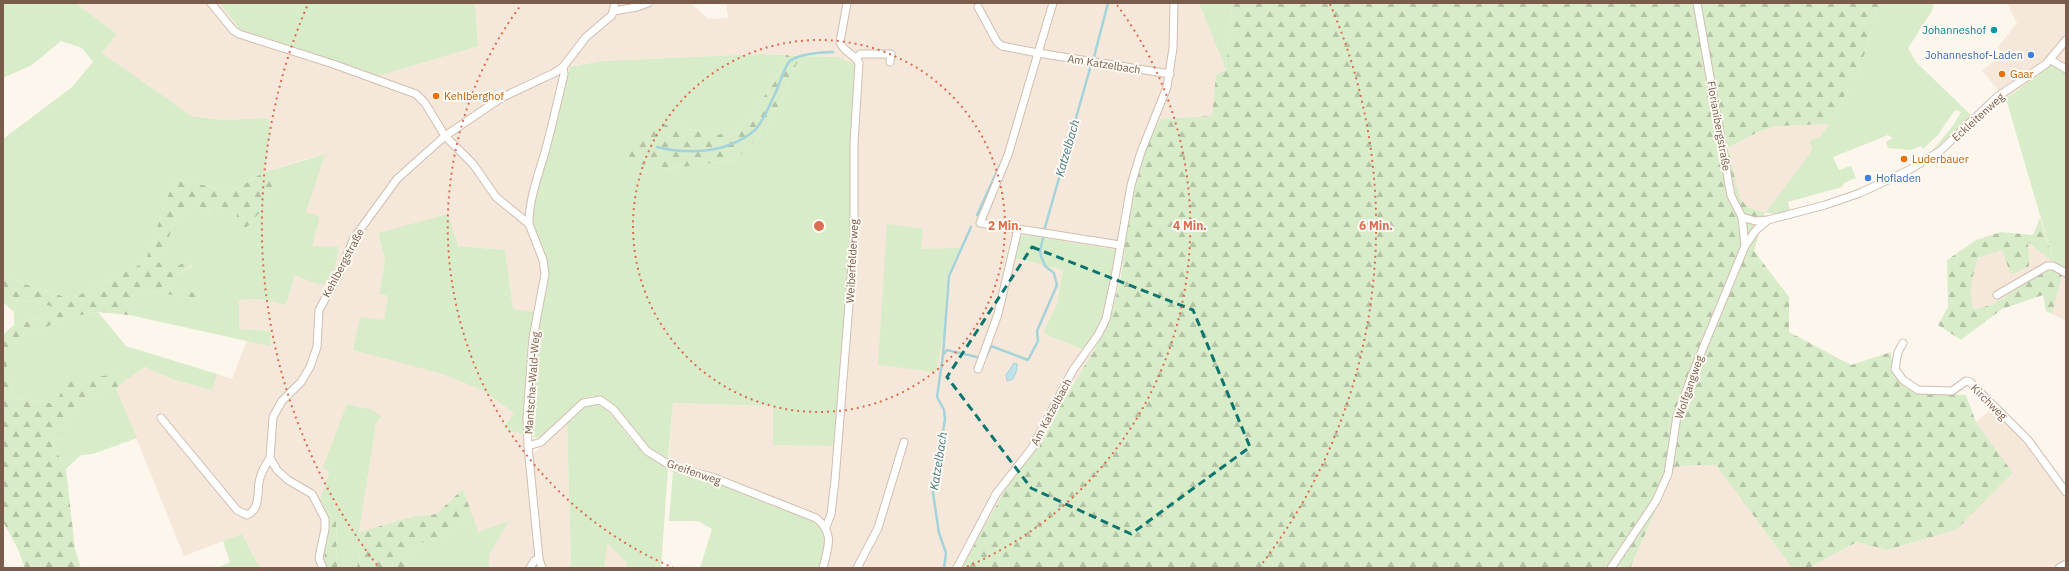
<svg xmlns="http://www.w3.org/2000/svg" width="2069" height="571" font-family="'IBM Plex Sans',sans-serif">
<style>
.residential{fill:#f5e8da}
.grass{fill:#d8ecc9}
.forest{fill:url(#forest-firs)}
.water{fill:#bfe3e8;stroke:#a5d3da}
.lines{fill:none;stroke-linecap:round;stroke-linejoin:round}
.stream{stroke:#a5d3da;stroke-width:2.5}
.minor-casing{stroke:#d1beb0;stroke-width:9}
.minor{stroke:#fff;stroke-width:7}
.marked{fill:none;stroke:#0f766e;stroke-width:3;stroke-dasharray:8 5;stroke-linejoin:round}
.ring{fill:none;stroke:#dc6d51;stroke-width:2;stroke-dasharray:2 4}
.culture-dot{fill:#0f9aa8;stroke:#fffaf3;stroke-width:1.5}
.shop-dot{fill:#3f7fe0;stroke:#fffaf3;stroke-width:1.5}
.food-dot{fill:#e8710a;stroke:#fffaf3;stroke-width:1.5}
.labels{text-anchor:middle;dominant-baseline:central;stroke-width:4;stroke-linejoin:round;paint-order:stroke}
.culture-label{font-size:11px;fill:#0d838f;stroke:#fffaf3;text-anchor:end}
.shop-label{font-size:11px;fill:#366cbe;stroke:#fffaf3;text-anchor:end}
.street-label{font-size:11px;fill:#7a5c4d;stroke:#fffaf3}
.food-label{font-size:11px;fill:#c56008;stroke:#fffaf3;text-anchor:start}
.water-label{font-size:12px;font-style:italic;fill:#437c86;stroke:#fffaf3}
.centre{fill:#dc6d51;stroke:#fffaf3;stroke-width:2}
.ring-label{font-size:12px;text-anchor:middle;font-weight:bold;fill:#dc6d51;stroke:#fffaf3;stroke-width:4;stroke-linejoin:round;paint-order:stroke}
</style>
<defs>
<pattern id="forest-firs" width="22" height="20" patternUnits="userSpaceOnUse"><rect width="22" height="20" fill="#d8ecc9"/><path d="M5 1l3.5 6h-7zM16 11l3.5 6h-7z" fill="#b4c2a5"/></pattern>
</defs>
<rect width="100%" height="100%" fill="#fdf6ec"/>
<!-- residential -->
<g class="residential">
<path d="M76 3H220L239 29 478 46 475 3H690L709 19 728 18 726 3H1199L1226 70 1216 76 1212 116 1160 119 1142 157 1130 205 1124 252 1026 235 1014 258 1063 270 1057 303 1043 333 1092 354 1038 441 1008 485 961 568H820L761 499 714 482 668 469 673 403 773 406 838 57 761 54 601 61 570 67 545 166 533 205V224L543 247 548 270 541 313 513 309 505 250 458 246 378 234 385 261 379 294 388 296 384 321 360 317 439 373 482 390 514 413 503 428 524 435V443L534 453 567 421 571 568H489V555L508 521 478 533 463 489 436 514 412 517 359 532 376 424 381 417 329 472 320 500 327 513 326 568H260L242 534 184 556 116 388 145 367 174 380 212 390 217 374 232 379 247 340 270 346 271 331 239 329V300L260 299 286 305 295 275 322 284 339 248 312 246 306 212 324 154 264 172 270 139 264 118 222 120 192 116 102 53 117 34Z"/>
<path d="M2007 3H2066V37L2059 44 2051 60 2066 40V72L2052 64 2006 99 1982 71 2002 54 1998 47 2017 23Z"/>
<path d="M1829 124 1819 138 1809 144 1812 147 1809 155 1765 213 1754 211 1743 204 1740 199 1728 148 1758 132 1777 126Z"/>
<path d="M2028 242 2054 263 2066 269V321L2052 314 2063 272 2047 269 1992 305 1974 309 1970 298 1971 281 1978 258 2002 250 2012 275Z"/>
<path d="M1994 407 2028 440 2066 492V568H1809L1858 542 1887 550 1956 530 2013 473 1976 422Z"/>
<path d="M1691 465H1716L1792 568H1630L1675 467Z"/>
<path d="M608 544 627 563V568H604Z"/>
</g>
<!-- grass -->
<g class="grass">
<path d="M3 3H76L117 34 102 53 192 116 222 120 264 118 269 120 270 139 264 172 230 193 179 178 174 179 145 262 71 299 24 284 3 274V139L72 87 93 62 82 48 61 41 32 65 3 78Z"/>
<path d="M220 3H475L478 46 378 76 239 29Z"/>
<path d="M1199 3H1232L1226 70Z"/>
<path d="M1879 3H1934L1932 11 1908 48 1916 62 1972 116 1931 152 1952 127 1961 112 1955 110 1938 135 1923 149 1921 146 1910 150 1888 148 1886 142 1893 138 1888 135 1833 157 1839 170 1851 166 1856 178 1844 183 1842 187 1788 202 1790 211 1777 214 1765 213 1809 155 1812 147 1809 143 1812 140 1819 138 1829 124 1861 66Z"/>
<path d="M761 54 786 55 774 83 741 128 717 135 664 124 666 169 734 160 769 127 800 56 838 57 857 65 851 259 837 446 773 445V406L673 403 668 461C662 457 654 453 648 447 632 431 610 382 582 400 568 409 555 425 543 436L536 438 532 436 531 411 535 341 548 270 543 247 533 224V205L545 166 570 67 601 61Z"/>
<path d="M2052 64 2066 72V269L2054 263 2006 99Z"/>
<path d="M325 154 306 212 320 217 312 246 339 247C337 256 334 283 323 284 315 285 303 278 295 275L286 305 260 299 239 300V329L271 331 270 346 129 315 134 295 144 290 199 300 200 294 163 286 164 282 192 266 190 261 166 272 154 255 167 243 177 214 196 206 213 212 266 205 279 168Z"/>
<path d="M448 214 458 246 505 250 513 309 536 312C528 353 525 393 524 435L503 428 514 413 482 390 439 373 353 350 360 317 384 320 388 296 379 294 385 261 378 233Z"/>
<path d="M887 224 923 229 921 249 960 248 948 273 945 298 946 319 936 372 878 365Z"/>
<path d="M1026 235 1117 250 1106 309 1088 352 1043 333 1057 303 1063 270 1014 258 1019 237Z"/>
<path d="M3 294 18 301 40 302 62 311 14 325V312L3 302Z"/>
<path d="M98 312 126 346 217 374 212 390 174 380 145 367 128 379 114 375 56 404 13 398 4 356 22 334 39 330 70 317Z"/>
<path d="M116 388 137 438 93 454 81 455 66 469 52 444 81 399Z"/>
<path d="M595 403C614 411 620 428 634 442 644 453 656 461 668 469L661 568H627V563L608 544 604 568H571L567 421 586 405Z"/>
<path d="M347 404 373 410 381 417 376 424 359 532 361 542 357 568H337L336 511 328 503H322L320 500 329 472 323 467Z"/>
<path d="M673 470 714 482 817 522 826 535 820 568H700L712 529 698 521H669Z"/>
<path d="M473 517 478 532 509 521 489 555V568H405L411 547 441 536Z"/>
<path d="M242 534 260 568H217L230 562 223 541Z"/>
</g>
<!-- forest -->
<g class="forest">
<path d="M1232 3H1879L1861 66 1829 124 1777 126 1758 132 1728 148 1740 199 1749 208 1765 213 1754 251 1789 297V332L1851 365 1891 352 1893 373 1915 392 1966 395 1976 422 2013 473 1956 530 1887 550 1857 542 1809 568H1792L1716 465H1691L1675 467 1630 568 1609 565 1603 568H961L1008 485 1038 441 1092 354 1110 320 1121 276 1130 205 1142 157 1160 119 1212 116 1216 75 1226 70Z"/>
<path d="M786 55 800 56 769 127 734 160 666 169 629 162 630 139 664 124 717 135 741 128 774 83Z"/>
<path d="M279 168 266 205 245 229 237 225V210L213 212 196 206 177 214 167 243 154 255 166 272 189 260 192 265 165 282 163 286 200 294 199 300 144 290 134 295 129 315 98 312 70 317 39 330 22 334 5 356 13 398 56 404 67 379 114 375 128 379 116 388 81 399 52 444 66 469 75 549 81 568H25L17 547 3 522V335L14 325 62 311 40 302 18 301 3 294V274L24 284 71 299 145 262 174 179 179 178 230 193 264 172Z"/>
<path d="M2040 218 2054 263 2028 242 2029 266 2011 275 2002 250 1978 258C1973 276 1967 291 1974 309L1992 305 2047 269 2063 271 2052 314 2046 311 2043 295 2002 309 1961 340 1938 325 1948 307 1947 260 1976 240 2001 232 2033 235Z"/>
<path d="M463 489 473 517 441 536 411 547 405 568H357L361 542 359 532 412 517 436 514Z"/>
<path d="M328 502 336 511 337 568H326C320 545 334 526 322 503Z"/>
</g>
<!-- water -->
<path class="water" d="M1014 363 1017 364V370L1013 379 1007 381 1006 375Z"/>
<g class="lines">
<!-- stream -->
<g class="stream">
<path d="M1094 57 1108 3"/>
<path d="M657 147C690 155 728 153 755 130 763 122 769 106 774 96 779 87 783 69 789 62 796 54 823 52 833 52"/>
<path d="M977 215 1000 165"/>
<path d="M1044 231 1091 65"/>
<path d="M943 355 949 276 971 227"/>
<path d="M985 359 991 346 1028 360 1038 341 1037 331 1057 285 1054 273 1045 266 1041 256 1040 251 1043 238"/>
<path d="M944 568 946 553 939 533 933 493 945 419 944 410 937 397 943 355 947 350 977 357"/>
</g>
<!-- minor casing -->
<g class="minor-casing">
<g id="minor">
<path d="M211 3 233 30 239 34 333 64 416 94 425 103 445 136 397 179 354 238 339 274 319 310 317 347 310 367 301 382 282 401 273 417 270 458 277 470 288 480 312 494 325 519V529L319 558 323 568"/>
<path d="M1697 3 1731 196 1742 217 1745 246"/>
<path d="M978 7 997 42 1002 46 1038 53 1053 3"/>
<path d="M614 11 637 7 648 3"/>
<path d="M857 58 860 54H891L890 62"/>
<path d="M2051 60 2066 69"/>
<path d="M1742 217 1755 221 1768 220 1825 205 1860 193 1909 170 1940 151 1997 97 2046 64 2066 40"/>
<path d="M529 224C529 199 538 176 545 152 552 126 558 100 564 74L563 67"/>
<path d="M1120 245 980 223 1008 155 1038 53 1170 74"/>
<path d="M1997 295 2047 266H2053L2066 273"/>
<path d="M1903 343 1898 352 1895 369 1903 380 1918 390 1952 391 1966 381 1970 382 2028 440 2066 492"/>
<path d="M978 369 998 314 1018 229"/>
<path d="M161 418 237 510 247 515C262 508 256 491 260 478 262 471 266 464 270 458"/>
<path d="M528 446 541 442 583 403 600 400 613 409 647 451 673 467 712 477 816 518C835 533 828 547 823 568"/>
<path d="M826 527 831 514 835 480 854 241V143L859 63C855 54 843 52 840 42L847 3"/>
<path d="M530 568 534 561 539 559"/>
<path d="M542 568 539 559 528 446 527 417 533 338 545 274 543 260 529 224 496 197 473 164 445 136 501 98 554 73 563 67 586 37 612 15 615 3"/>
<path d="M857 568 878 528 904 442"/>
<path d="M957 568 996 494 1032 448 1073 370 1098 335 1106 319 1116 272 1131 185 1141 152 1167 87 1173 48 1174 3"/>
<path d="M1611 568 1656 501 1668 474 1677 416 1694 370 1745 246 1756 230 1768 220"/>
<path d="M2059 568 2066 564"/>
</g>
</g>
<!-- minor -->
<use href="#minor" class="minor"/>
</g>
<!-- marked area -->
<path class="marked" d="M1032 247 1193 310 1250 447 1131 534 1031 488 947 377Z"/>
<!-- distance rings -->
<g class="ring">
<circle cx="819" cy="226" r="186"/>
<path d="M674 568A371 371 0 0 1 521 5M1117 5A371 371 0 0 1 964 568"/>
<path d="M377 565A557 557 0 0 1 308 4M1330 4A557 557 0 0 1 1261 565"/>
</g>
<!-- markers -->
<circle class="culture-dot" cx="1994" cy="30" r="4"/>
<g class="shop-dot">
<circle cx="2031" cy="55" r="4"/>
<circle cx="1868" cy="178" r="4"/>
</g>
<g class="food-dot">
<circle cx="2002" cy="74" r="4"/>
<circle cx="436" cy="96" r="4"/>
<circle cx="1904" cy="159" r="4"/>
</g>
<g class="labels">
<!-- culture labels -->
<g class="culture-label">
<text x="1986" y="30">Johanneshof</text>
</g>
<!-- shop labels -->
<g class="shop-label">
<text x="2023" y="55">Johanneshof-Laden</text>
<text x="1876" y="178" text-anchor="start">Hofladen</text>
</g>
<!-- street labels -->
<g class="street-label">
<text transform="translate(1104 64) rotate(9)">Am Katzelbach</text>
<text transform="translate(1978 117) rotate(-42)">Eckleitenweg</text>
<text transform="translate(1719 126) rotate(80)">Florianibergstraße</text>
<text transform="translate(852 261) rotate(-87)">Weiberfelderweg</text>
<text transform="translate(343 263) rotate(-62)">Kehlbergstraße</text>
<text transform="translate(532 383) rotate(-86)">Mantscha-Wald-Weg</text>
<text transform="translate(1689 387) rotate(-71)">Wolfgangweg</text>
<text transform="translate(1989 402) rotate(45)">Kirchweg</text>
<text transform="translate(1051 412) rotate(-62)">Am Katzelbach</text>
<text transform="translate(694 472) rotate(19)">Greifenweg</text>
</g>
<!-- food labels -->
<g class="food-label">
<text x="2010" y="74">Gaar</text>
<text x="444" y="96">Kehlberghof</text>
<text x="1912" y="159">Luderbauer</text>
</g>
<!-- water labels -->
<g class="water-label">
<text transform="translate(1067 148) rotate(-74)">Katzelbach</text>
<text transform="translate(938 461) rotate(-81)">Katzelbach</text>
</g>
</g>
<circle cx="819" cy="226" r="6" class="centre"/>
<g class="ring-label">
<text x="1005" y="230">2 Min.</text>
<text x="1190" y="230">4 Min.</text>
<text x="1376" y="230">6 Min.</text>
</g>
<!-- border -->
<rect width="2069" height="571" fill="none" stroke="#7a5c4d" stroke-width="8"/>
</svg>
